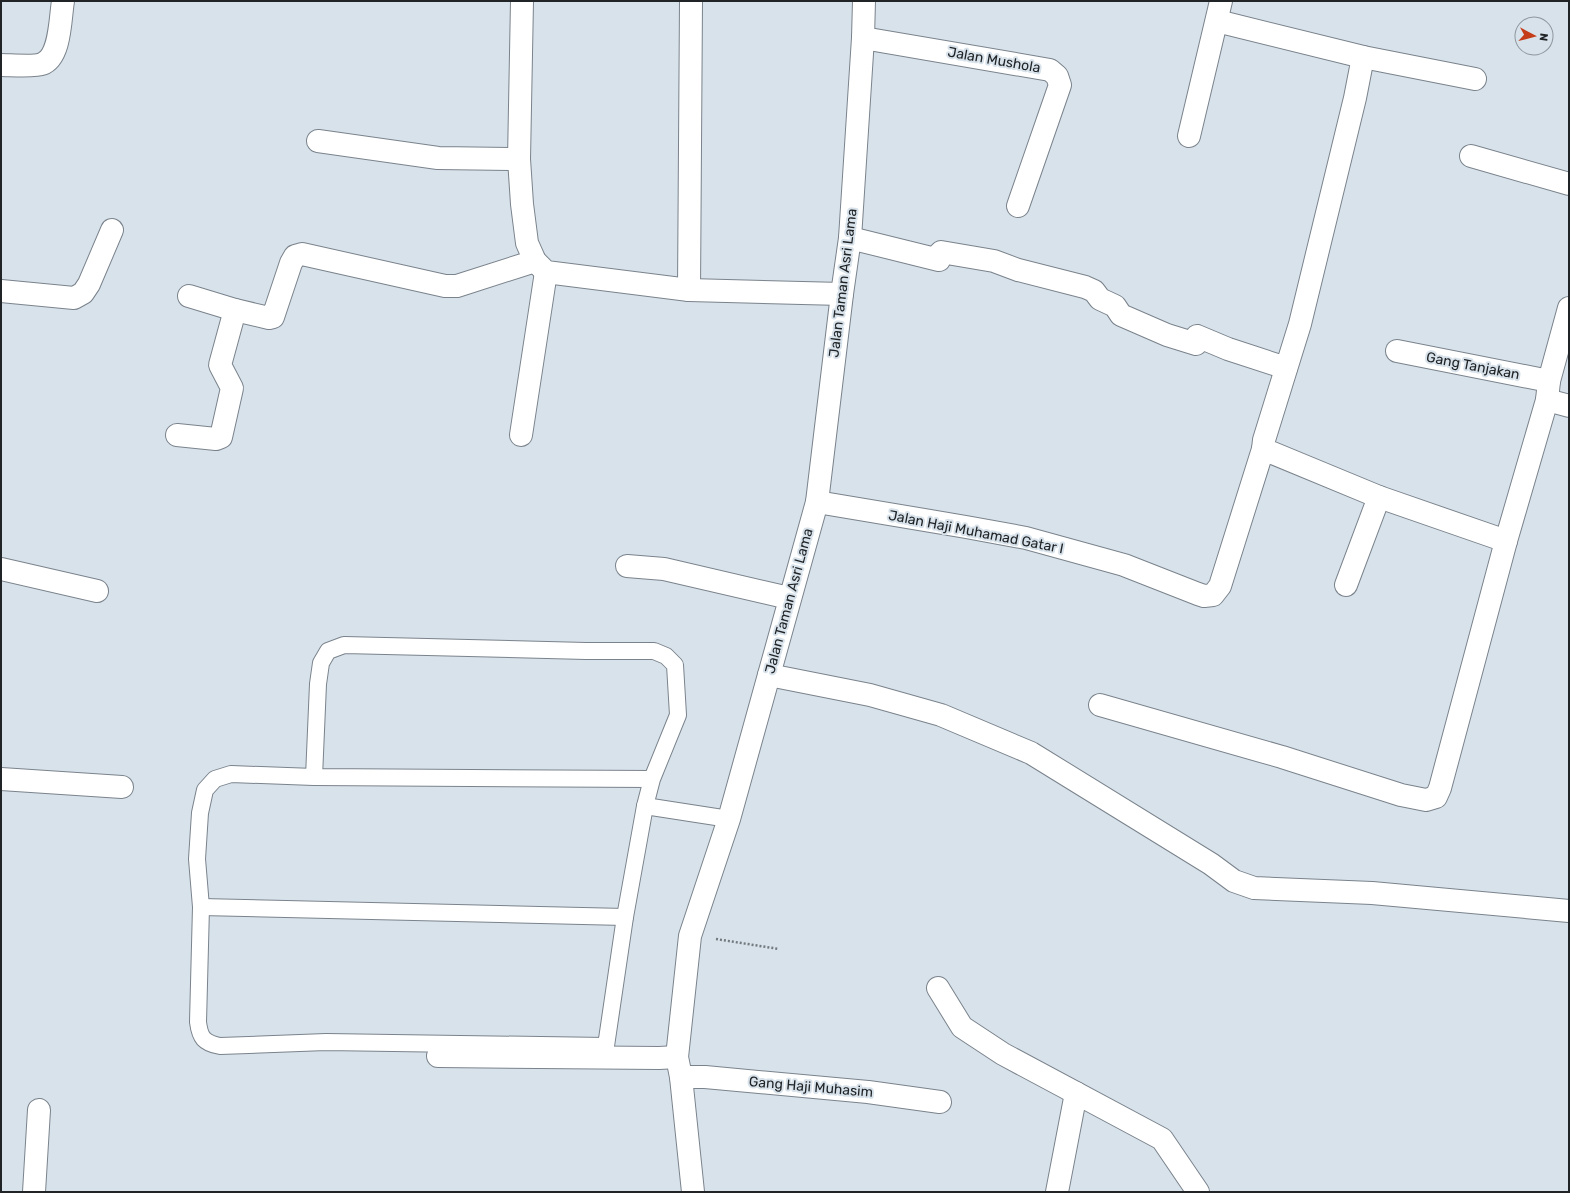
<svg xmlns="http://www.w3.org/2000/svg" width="1570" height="1193" font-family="Rubik,sans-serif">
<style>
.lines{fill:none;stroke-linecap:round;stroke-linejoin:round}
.lane-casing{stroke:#7a838c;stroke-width:18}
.street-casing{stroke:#7a838c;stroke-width:24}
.secondary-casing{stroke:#7a838c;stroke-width:24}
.path{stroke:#737a7f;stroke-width:2.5;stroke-dasharray:2 2;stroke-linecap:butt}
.lane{stroke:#fff;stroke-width:16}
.street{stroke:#fff;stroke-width:22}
.secondary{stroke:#fff;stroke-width:22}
.labels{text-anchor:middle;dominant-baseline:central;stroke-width:4;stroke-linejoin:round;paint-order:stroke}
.street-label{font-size:14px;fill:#202427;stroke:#d8e2eb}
</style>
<rect width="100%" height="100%" fill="#d8e2eb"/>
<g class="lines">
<!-- lane casing -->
<g class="lane-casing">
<g id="lane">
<path d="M314 777 318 684 321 663 328 651 344 645 586 651H654L666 656 675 665 678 715 652 779 645 806 625 917 606 1046 326 1042 220 1046C204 1043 200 1038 198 1022L201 907 197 859 200 813 205 790 215 779 231 774 314 777 652 779"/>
<path d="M645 806 729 819"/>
<path d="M201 907 625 917"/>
</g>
</g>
<!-- street casing -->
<g class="street-casing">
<g id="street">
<path d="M522 1 519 159 522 204 527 243 535 261 546 272 689 290 842 294"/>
<path d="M1217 21 1363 57 1355 98 1300 324 1264 440 1263 449 1379 497 1506 541"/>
<path d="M863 38 1050 70 1057 76 1060 85 1018 206"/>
<path d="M1363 57 1475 79"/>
<path d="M1 65C10 65 35 67 42 64 61 57 60 18 63 1"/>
<path d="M1189 136 1221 1"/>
<path d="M318 141 438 158 519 159"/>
<path d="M1471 156 1569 184"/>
<path d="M850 238 939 260 941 252 994 261 1018 270 1085 287 1094 291 1100 299 1115 306 1121 315 1167 335 1196 344 1197 336 1228 349 1286 368"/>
<path d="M689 290 691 1"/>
<path d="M1 291 74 298 83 293 89 284 112 230"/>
<path d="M189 296 235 310 269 318 273 317 291 263 295 256 302 254 445 286H457L535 261"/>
<path d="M1397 351 1549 381"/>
<path d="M1547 400 1569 406"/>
<path d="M177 435 216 439 221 437 232 388 220 365 235 310"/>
<path d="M521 435 546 272"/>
<path d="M817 502 966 527 1026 538 1124 565 1198 594 1204 596 1213 595 1220 586 1263 449"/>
<path d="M627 566 664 569 789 598"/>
<path d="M1 569 97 591"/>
<path d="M1346 585 1379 497"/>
<path d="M769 675 870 695 941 715 1031 753 1211 864 1234 881 1254 888 1372 893 1569 911"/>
<path d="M1100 705 1282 757 1401 795 1426 800 1436 797 1440 788 1506 541 1547 400 1549 381 1569 308"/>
<path d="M1 779 122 787"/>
<path d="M938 988 962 1027 1003 1054 1162 1139 1198 1192"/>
<path d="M438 1056 659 1058 677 1057"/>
<path d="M681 1077H705L868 1092 940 1102"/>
<path d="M34 1192 39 1110"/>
<path d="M1057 1192 1076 1093"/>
</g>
</g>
<!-- secondary casing -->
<g class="secondary-casing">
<path id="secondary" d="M693 1192 681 1077 677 1057 690 936 729 819 817 502 842 294 850 238 863 38 864 1"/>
</g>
<!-- path -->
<path class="path" d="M716 939 779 949"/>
<!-- lane -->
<use href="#lane" class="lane"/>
<!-- street -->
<use href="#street" class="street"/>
<!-- secondary -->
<use href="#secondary" class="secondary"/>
</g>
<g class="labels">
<!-- street labels -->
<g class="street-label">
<text transform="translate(994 60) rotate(10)">Jalan Mushola</text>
<text transform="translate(843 283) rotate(-83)">Jalan Taman Asri Lama</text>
<text transform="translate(1473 366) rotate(11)">Gang Tanjakan</text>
<text transform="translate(976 532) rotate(11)">Jalan Haji Muhamad Gatar I</text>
<text transform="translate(789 601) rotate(-75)">Jalan Taman Asri Lama</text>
<text transform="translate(811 1087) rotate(5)">Gang Haji Muhasim</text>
</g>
</g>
<!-- border -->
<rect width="1570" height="1193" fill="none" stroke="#202427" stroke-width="4"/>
<!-- north arrow -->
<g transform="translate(1534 36) rotate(97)"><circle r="19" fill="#d8e2eb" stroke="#8e969d"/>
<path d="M0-3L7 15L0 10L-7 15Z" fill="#c53c18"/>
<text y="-6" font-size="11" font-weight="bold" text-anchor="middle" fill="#202427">N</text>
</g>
</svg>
